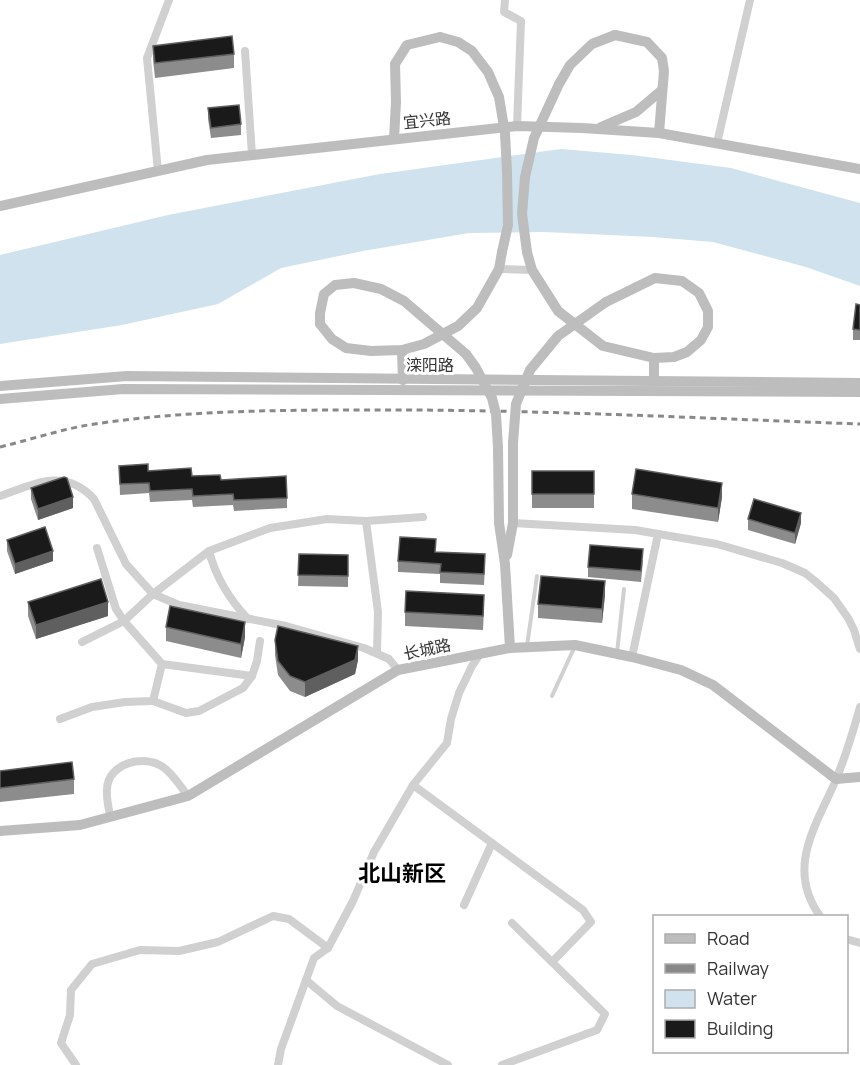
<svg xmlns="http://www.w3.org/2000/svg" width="860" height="1065" font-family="Manrope,'Noto Sans SC',sans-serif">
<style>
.water{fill:#cfe2ee}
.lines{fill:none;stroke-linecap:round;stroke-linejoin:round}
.lane{stroke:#d0d0d0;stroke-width:4}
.street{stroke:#d0d0d0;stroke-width:8}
.secondary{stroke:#bdbdbd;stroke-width:10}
.rail{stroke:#888;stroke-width:3;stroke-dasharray:6 4.5;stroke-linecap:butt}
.secondary-bridge{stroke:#bdbdbd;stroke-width:10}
.wall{fill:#8c8c8c}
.shaded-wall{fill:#5f5f5f}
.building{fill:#1a1a1a;stroke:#5f5f5f;stroke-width:1.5}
.labels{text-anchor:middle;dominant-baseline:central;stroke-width:6;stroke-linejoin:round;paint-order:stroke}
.street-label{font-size:16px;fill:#333;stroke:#fff}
.district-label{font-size:22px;font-weight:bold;fill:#000;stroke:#fff}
</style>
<rect width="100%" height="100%" fill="#fff"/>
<!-- water -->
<path class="water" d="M561 149 632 155 731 168 860 203V286L806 267 713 242 653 237 544 232 469 233 363 251 281 268 218 304 122 325 0 344V255L168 215 380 174Z"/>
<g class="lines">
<!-- lane -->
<g class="lane">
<path d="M527 646 537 576"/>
<path d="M617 653 624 589"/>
<path d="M552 696 575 646"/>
</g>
<!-- street -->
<g class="street">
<path d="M505 0 504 12 521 21 517 126"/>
<path d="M245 51 252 155"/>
<path d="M717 143 750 0"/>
<path d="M158 171 147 58 169 0"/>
<path d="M499 269 532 270"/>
<path d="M0 496C35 484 64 467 94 499L126 564 153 594 179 605 286 626 364 648 389 659 398 670"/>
<path d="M366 521 378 612 377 652"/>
<path d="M513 523 635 530 717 544 782 563 805 573 815 581 834 598 848 618 854 630 860 649"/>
<path d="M97 548 116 609 124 621 162 664 252 676"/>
<path d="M209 551C216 578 229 599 248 619"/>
<path d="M82 642 124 621 153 594 209 551 270 528 327 519 366 521 423 517"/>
<path d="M632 657 658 534"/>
<path d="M153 701 186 713 199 711 243 688 252 676 257 661 260 641"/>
<path d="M60 719 92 707 125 702 153 701 162 664"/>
<path d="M413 785 583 910 591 922 552 962"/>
<path d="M110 817C109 808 106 798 107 789 108 763 144 754 163 767 173 774 180 786 188 796"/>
<path d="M464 905 492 843"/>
<path d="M820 916C786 869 815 827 835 782 845 758 853 732 860 707"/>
<path d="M846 939 860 943"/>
<path d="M306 980 337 1006 448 1065"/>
<path d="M76 1065 61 1043 70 1015 71 990 92 964 140 950 179 951 218 942 273 916 289 919 328 948"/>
<path d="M278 1065 281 1049 314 958 328 948 353 901 374 852 413 785 447 743 451 719 459 693 472 666 480 654"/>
<path d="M502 1065 597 1030 605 1014 512 923"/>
</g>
<!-- secondary -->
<g class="secondary">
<path d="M615 35 647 42 662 58 664 71 659 133"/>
<path d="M601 127 636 112 662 90"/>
<path d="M394 139 396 102 395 64 407 45 440 37"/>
<path d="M0 206 207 160 517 126 582 128 659 133 860 169"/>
<path d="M527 252 532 270 558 311 603 346 654 358 674 357 687 352 701 340 708 327V311L699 293 682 281 655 278 606 302"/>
<path d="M354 283 335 285 324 294 320 313V324L332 339 346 348 371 351 402 350 424 344 458 326 477 308 499 269 502 252"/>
<path d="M402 350 403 380"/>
<path d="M654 381V358"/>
<path d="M0 386 127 376 860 383"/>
<path d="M0 399 123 389 860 392"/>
<path d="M498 448 499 523 505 564 510 648"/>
<path d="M507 555 513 523V443"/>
<path d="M0 831 80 825 188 796 398 670 510 648 575 645 632 657 681 670 713 685 836 779 860 777"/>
</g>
<!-- rail -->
<path class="rail" d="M0 447C29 440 59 430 88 425 178 411 269 410 360 410 527 409 693 418 860 424"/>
<!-- secondary-bridge -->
<g class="secondary-bridge">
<path d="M440 37 458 42 472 51 488 72 499 97 505 133 507 172 508 225 502 252"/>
<path d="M527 252 522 214 525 177 534 138 559 84 570 65 592 44 615 35"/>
<path d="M354 283 381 289 404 301 466 354 476 368 492 398 496 414 498 448"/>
<path d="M513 443 516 404 530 370 558 336 606 302"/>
</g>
</g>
<!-- wall -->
<g class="wall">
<path d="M153 46 234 54V68L155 78 153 60Z"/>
<path d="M208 108 241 124V135L211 138 208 119Z"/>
<path d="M860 305V340H853V329Z"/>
<path d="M119 466 192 476 287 498V508L234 511 233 505 193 507 192 500 150 502 149 493 120 495Z"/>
<rect x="532" y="471" width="62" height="37"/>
<path d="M31 488 73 508 38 520 31 499Z"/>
<path d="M632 494 722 497 718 522 632 509Z"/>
<path d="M748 519 801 523 795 544 748 530Z"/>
<path d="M7 540 53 561 15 574 7 551Z"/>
<path d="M436 552 485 565 484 585 440 583V574L398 572V561Z"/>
<path d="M299 554 348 555V587L298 586Z"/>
<path d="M643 560 641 582 588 577V567Z"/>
<path d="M605 595 602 623 538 618V604Z"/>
<path d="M28 602 108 616 36 639 28 616Z"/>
<path d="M484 609 483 630 405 626V612Z"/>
<path d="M166 627 245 637 241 658 166 641Z"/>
<path d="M275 640 358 660 355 674 305 697 290 691 278 675 275 655Z"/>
<path d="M0 771 74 779V794L0 802Z"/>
</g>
<!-- shaded-wall -->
<g class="shaded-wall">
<path d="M722 483V497L718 522V508Z"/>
<path d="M73 497V508L38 520V509Z"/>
<path d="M801 513V523L795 544V533Z"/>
<path d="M53 551V561L15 574V564Z"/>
<path d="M605 581V595L602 623V609Z"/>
<path d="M108 602V616L36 639V625Z"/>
<path d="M245 622V637L241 658V644Z"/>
<path d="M358 646V660L355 674 305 697V682Z"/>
</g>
<!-- building -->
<g class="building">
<path d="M232 36 234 54 155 63 153 46Z"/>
<path d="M239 105 241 124 211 128 208 108Z"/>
<path d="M856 304 860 305V330L853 329Z"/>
<path d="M148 464V471L191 468 192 476 220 475 221 480 286 476 287 498 234 500 233 494 193 496 192 489 150 491 149 483 120 484 119 466Z"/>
<path d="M636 469 722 483 718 508 632 494Z"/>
<rect x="532" y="471" width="62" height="23"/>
<path d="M64 477 67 478 73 497 38 509 31 488Z"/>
<path d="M754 499 801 513 795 533 748 519Z"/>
<path d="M45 527 53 551 15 564 7 540Z"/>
<path d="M400 537 436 539 435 552 485 554 484 574 440 572 441 564 398 561Z"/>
<path d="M590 545 643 549 641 571 588 567Z"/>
<path d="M299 554 348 555V576L298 575Z"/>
<path d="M541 576 605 581 602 609 538 604Z"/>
<path d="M101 579 108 602 36 625 28 602Z"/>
<path d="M406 591 484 595 483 616 405 612Z"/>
<path d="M170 606 245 622 241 644 166 627Z"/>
<path d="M278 626 358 646 355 660 305 682 290 676 278 661 275 640Z"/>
<path d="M72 762 74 779 0 788V771Z"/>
</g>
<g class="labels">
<!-- street labels -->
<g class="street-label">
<text transform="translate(427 120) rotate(-6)">宜兴路</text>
<text x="430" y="365">滦阳路</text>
<text transform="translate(427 649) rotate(-12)">长城路</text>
</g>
<!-- district labels -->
<g class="district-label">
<text x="402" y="873">北山新区</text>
</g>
</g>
<!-- legend -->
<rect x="653" y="915" width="195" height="138" fill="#ffffff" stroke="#adadad" stroke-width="1.5"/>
<rect x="665" y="934" width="30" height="9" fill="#bdbdbd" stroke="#adadad" stroke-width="1.5"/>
<text x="707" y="945" font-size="18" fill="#333333">Road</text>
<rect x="665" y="964" width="30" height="9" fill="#888888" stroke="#adadad" stroke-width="1.5"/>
<text x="707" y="975" font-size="18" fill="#333333">Railway</text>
<rect x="665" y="990" width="30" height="18" fill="#cfe2ee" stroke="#adadad" stroke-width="1.5"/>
<text x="707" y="1005" font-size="18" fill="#333333">Water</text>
<rect x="665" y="1020" width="30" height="18" fill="#1a1a1a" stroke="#adadad" stroke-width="1.5"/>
<text x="707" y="1035" font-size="18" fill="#333333">Building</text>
</svg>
